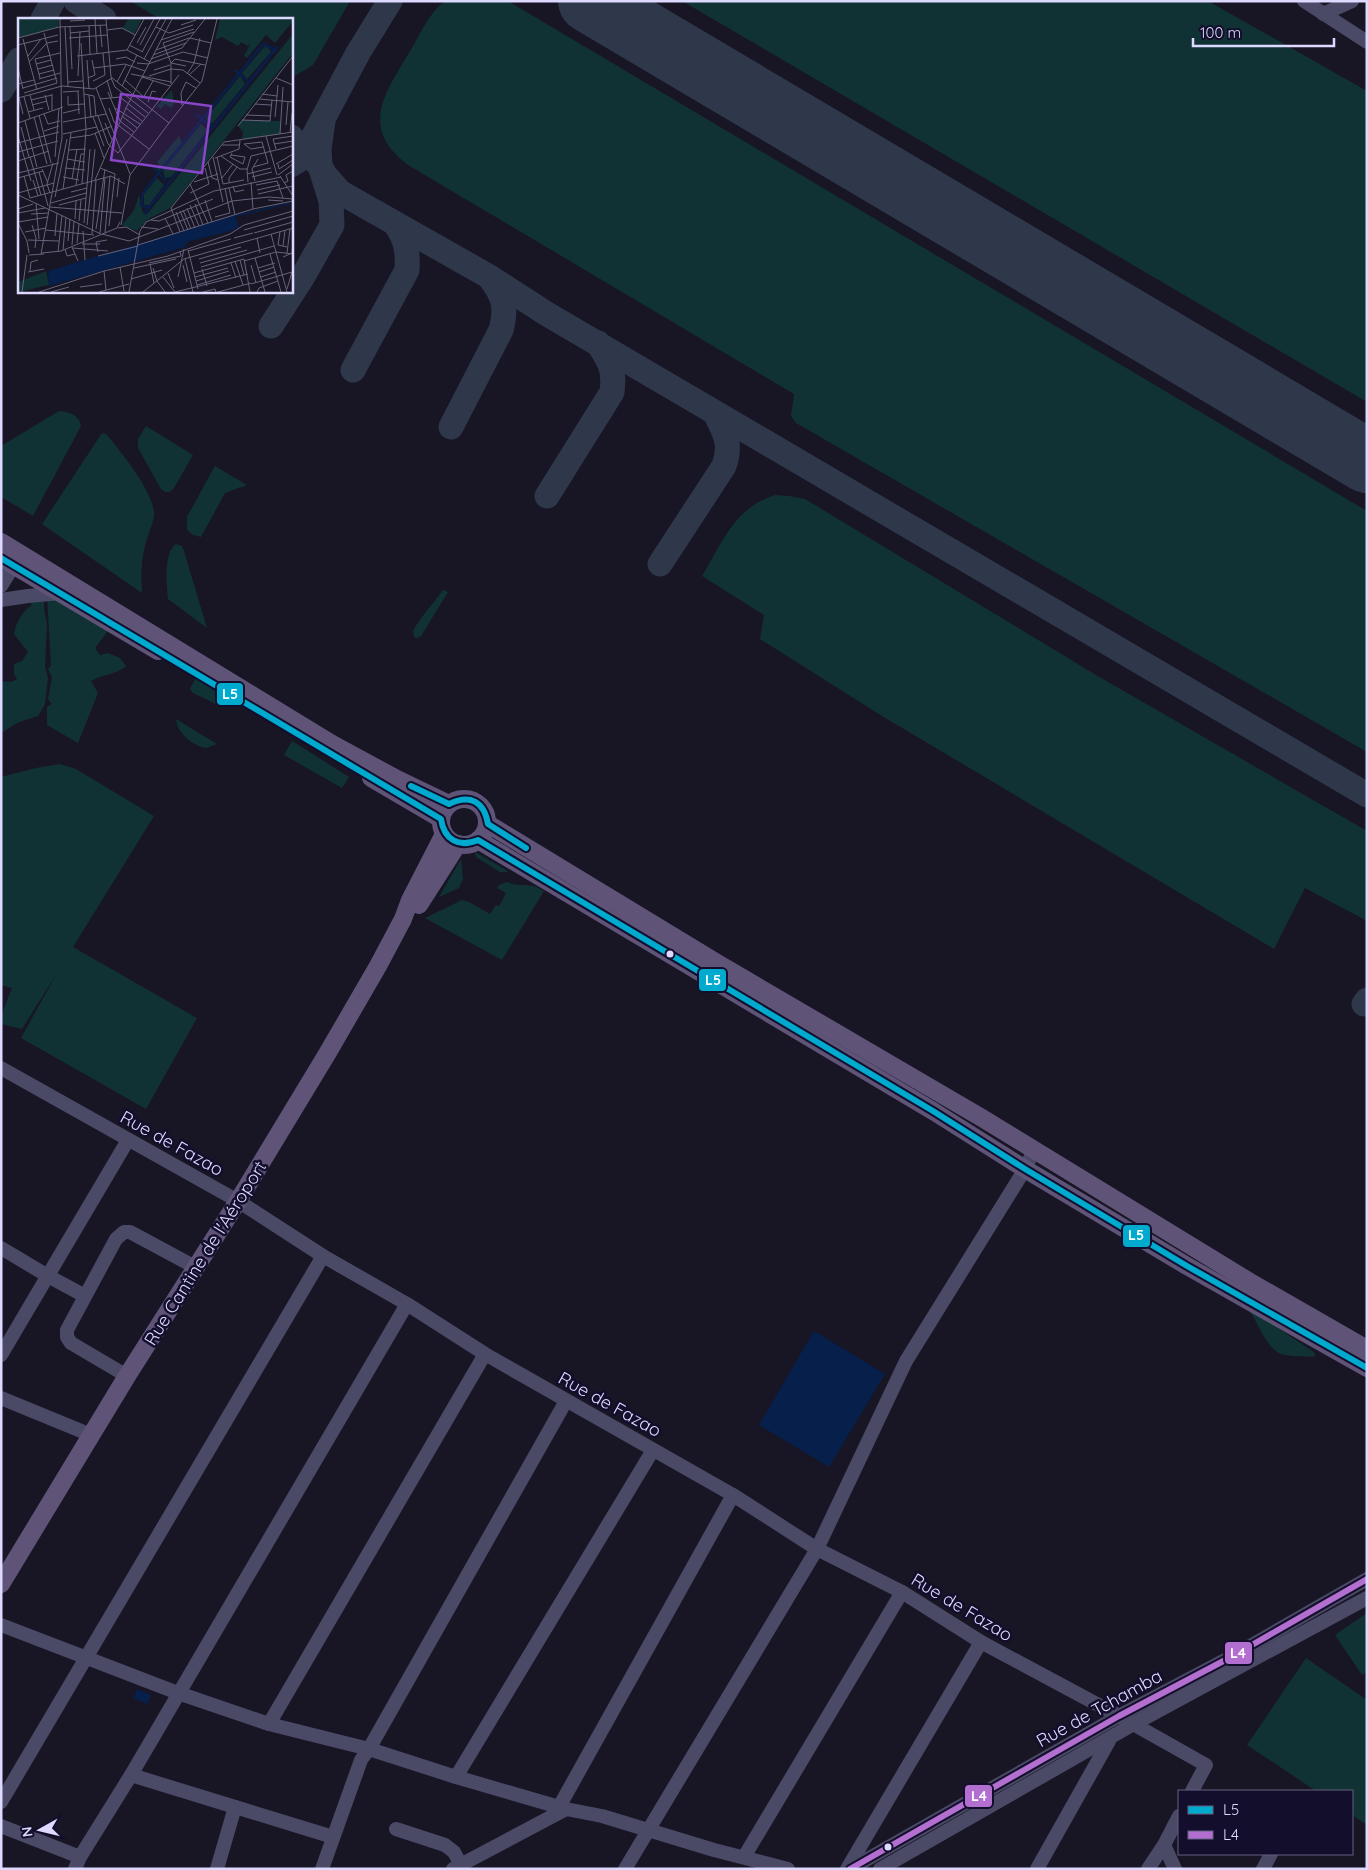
<svg xmlns="http://www.w3.org/2000/svg" width="1368" height="1870" font-family="Quicksand,sans-serif">
<style>
.green{fill:#113234}
.water{fill:#071f4b}
.lines{fill:none;stroke-linecap:round;stroke-linejoin:round}
.taxiway{stroke:#2e384a;stroke-width:25}
.runway{stroke:#2e384a;stroke-width:64}
.minor{stroke:#4a4966;stroke-width:14}
.major{stroke:#5f5477;stroke-width:18}
.bus-1-casing{stroke:#130e2c;stroke-width:10}
.bus-2-casing{stroke:#130e2c;stroke-width:10}
.bus-1{stroke:#00a9ce;stroke-width:6}
.bus-2{stroke:#b36fd0;stroke-width:6}
.bus-dot{fill:#dedaff;stroke:#130e2c;stroke-width:2}
.labels{text-anchor:middle;dominant-baseline:central;stroke-width:5;stroke-linejoin:round;paint-order:stroke}
.street-label{font-size:18px;fill:#dedaff;stroke:#130e2c}
.inset-river{fill:none;stroke:#071f4b;stroke-width:2.5}
.inset-road{fill:none;stroke:#67647c;stroke-width:1}
.view{fill:#8a46c9;fill-opacity:0.15;stroke:#8a46c9;stroke-width:2.5}
.inset-edge{fill:none;stroke:#dedaff;stroke-width:2.5}
.line-badge{stroke:#130e2c;stroke-width:2}
.badge-label{font-size:14px;text-anchor:middle;font-weight:bold;fill:#fff}
</style>
<rect width="100%" height="100%" fill="#181525"/>
<!-- green -->
<g class="green">
<path d="M130 1H350L313 65 291 78V19H160Z"/>
<path d="M445 1H508L1367 511V752L796 423 791 416 794 394 408 165C357 127 387 90 412 48 421 32 430 12 445 1Z"/>
<path d="M682 1H1208L1367 91V402Z"/>
<path d="M59 411C70 412 79 415 81 426L33 516 1 497V446Z"/>
<path d="M146 426 193 455 174 488 170 492H165L161 489 138 448V439Z"/>
<path d="M102 433 106 434C119 449 157 496 154 516 153 524 149 531 147 539 141 556 141 575 142 593L42 524Z"/>
<path d="M215 466 247 485 225 493 201 537 193 535 187 530V517Z"/>
<path d="M775 495 789 496 805 499 1096 675 1367 831V921L1305 888 1274 949 882 716 760 639 764 615 702 576C723 542 734 508 775 495Z"/>
<path d="M176 544 182 546 184 551 207 628 168 599C167 586 163 553 176 544Z"/>
<path d="M443 590 448 592 421 636 417 638 414 637 413 631C421 616 433 604 443 590Z"/>
<path d="M44 596V610L47 624 45 667 48 678 45 704 38 716 19 722 1 733V681L11 682 17 679 14 674V664L22 661 28 652 14 634C16 622 22 612 32 605L28 599Z"/>
<path d="M47 596 111 627 95 648 100 655 108 653 120 658 126 666C116 675 103 674 91 681L98 693 78 743 47 725V707L52 704 48 699 52 677 48 669 51 665Z"/>
<path d="M196 677 224 698 223 703 218 705 193 693 190 689Z"/>
<path d="M176 719 217 744 206 748C193 746 177 733 176 719Z"/>
<path d="M292 741 349 777 342 788 284 755Z"/>
<path d="M60 764 76 769 154 816 73 947 197 1018 146 1109 21 1038 57 973 22 1029 1 1024V1016L12 988 1 985V777L36 768Z"/>
<path d="M475 852 508 871 507 872H500L476 857Z"/>
<path d="M461 859 463 879 459 888 439 897Z"/>
<path d="M507 882C521 888 529 881 544 891L502 960 425 918 462 900 469 902 490 914 496 905 499 906 506 893 497 888 499 885Z"/>
<path d="M1252 1311 1314 1352 1315 1355 1313 1357C1303 1356 1291 1357 1281 1354 1267 1348 1259 1326 1251 1313Z"/>
<path d="M1367 1613V1672L1362 1675 1335 1635Z"/>
<path d="M1306 1658 1367 1700V1825L1352 1815V1791H1316L1247 1745Z"/>
</g>
<!-- water -->
<g class="water">
<path d="M814 1331 885 1374 829 1467 759 1425Z"/>
<path d="M137 1689 151 1695 147 1704 133 1698Z"/>
</g>
<g class="lines">
<!-- taxiway -->
<g class="taxiway">
<path d="M76 1 104 19"/>
<path d="M43 19 53 1"/>
<path d="M1 90 19 60"/>
<path d="M291 137 320 166 325 175 340 192 488 276 547 314 1367 795"/>
<path d="M291 165 302 158 358 53 390 1"/>
<path d="M271 326 302 278 332 225 331 201 320 166 319 149 323 121"/>
<path d="M353 370 407 270C408 252 406 239 396 225"/>
<path d="M451 427 501 330C507 307 504 296 490 278"/>
<path d="M547 496 612 392C615 370 610 362 598 343"/>
<path d="M660 564 724 466C732 444 725 433 715 413"/>
<path d="M1364 1004 1367 1000"/>
</g>
<!-- runway -->
<path class="runway" d="M590 1 1367 461"/>
<!-- minor -->
<g class="minor">
<path d="M1304 1 1367 42"/>
<path d="M1323 14 1352 1"/>
<path d="M1 586 14 565"/>
<path d="M1 600 28 596 61 593"/>
<path d="M1 1068 238 1201 323 1256 407 1304 485 1354 733 1495 817 1549 902 1592 981 1642 1119 1716 1206 1765 1192 1791"/>
<path d="M1 1248 48 1276 85 1296"/>
<path d="M1 1355 128 1140"/>
<path d="M127 1376 71 1343 67 1337V1330L116 1239 124 1232H130L195 1267"/>
<path d="M1 1398 91 1435"/>
<path d="M1 1625 178 1693 269 1724 369 1749 456 1777 566 1809 602 1816 714 1850 788 1869"/>
<path d="M269 1724 485 1354"/>
<path d="M131 1775 333 1837"/>
<path d="M456 1777 653 1450"/>
<path d="M1 1802 323 1256"/>
<path d="M559 1807 733 1495"/>
<path d="M1 1826 80 1857"/>
<path d="M396 1829 445 1845 454 1852 461 1865"/>
<path d="M1164 1845 1175 1869"/>
<path d="M744 1857 902 1592"/>
<path d="M75 1869 80 1857 131 1775 407 1304"/>
<path d="M217 1869 235 1807"/>
<path d="M322 1869 361 1760 369 1749 566 1401"/>
<path d="M453 1869 566 1809"/>
<path d="M625 1869 817 1549 906 1361 1025 1169 1034 1150"/>
<path d="M847 1869 981 1642"/>
<path d="M850 1869 1119 1716 1231 1657 1367 1579"/>
<path d="M880 1869 1132 1725 1367 1598"/>
<path d="M1037 1869 1109 1741"/>
<path d="M1148 1869 1164 1845 1179 1816"/>
<path d="M1263 1869 1271 1854"/>
</g>
<!-- major -->
<g class="major">
<path d="M1 542 332 744 395 778 449 804"/>
<path d="M1 558 158 651"/>
<path d="M371 778 441 819"/>
<circle cx="464" cy="822" r="23"/>
<path d="M488 824 717 963 982 1118 1250 1282 1367 1349"/>
<path d="M478 840 933 1111 1025 1169 1187 1266 1367 1368"/>
<path d="M419 905 458 844"/>
<path d="M1 1584 127 1376 238 1201 327 1054 378 966 403 919 410 900 444 834"/>
</g>
<!-- bus-1 casing -->
<g class="bus-1-casing">
<g id="bus-1">
<path d="M1 558 441 819C444 840 459 848 478 840L933 1111 1025 1169 1187 1266 1367 1368"/>
<path d="M411 786 449 804C470 794 484 801 488 824L526 848"/>
</g>
</g>
<!-- bus-2 casing -->
<g class="bus-2-casing">
<path id="bus-2" d="M850 1869 1119 1716 1231 1657 1367 1579"/>
</g>
<!-- bus-1 -->
<use href="#bus-1" class="bus-1"/>
<!-- bus-2 -->
<use href="#bus-2" class="bus-2"/>
</g>
<!-- markers -->
<g class="bus-dot">
<circle cx="670" cy="954" r="4.5"/>
<circle cx="888" cy="1847" r="4.5"/>
</g>
<g class="labels">
<!-- street labels -->
<g class="street-label">
<text transform="translate(172 1143) rotate(29)">Rue de Fazao</text>
<text transform="translate(205 1253) rotate(-58)">Rue Cantine de l'Aéroport</text>
<text transform="translate(610 1404) rotate(29)">Rue de Fazao</text>
<text transform="translate(962 1607) rotate(31)">Rue de Fazao</text>
<text transform="translate(1099 1708) rotate(-29)">Rue de Tchamba</text>
</g>
</g>
<!-- overview -->
<g transform="translate(18 18)">
<rect width="275" height="275" fill="#181525"/>
<path d="M0 1H41L40 9 0 20ZM110 1H124L116 16 105 10ZM202 1H275V3L257 25 248 17 229 40 226 38 233 25 230 28 223 24 220 28 204 19 197 22ZM275 16V35L152 190 130 201 119 213 104 207 116 192 121 177 125 195 127 197 130 195ZM248 27 253 34 229 61 224 55ZM222 58 227 66 195 105 191 106 188 100ZM154 72 156 86 153 90 147 86 143 91 139 88ZM224 102 262 103V116L224 121 225 114 220 108ZM183 106 190 112 153 159 147 160 145 152ZM161 118 164 124 141 153 138 150 141 146 139 144ZM139 160 146 167 131 187H126V176ZM28 253 31 267 0 274V264Z" fill="#113234"/>
<path d="M275 184V185L217 199 221 209 216 212 169 224 167 229 10 274 31 268 30 253 225 195Z" fill="#071f4b"/>
<path class="inset-river" d="M216 52 230 63M178 96 192 108H196M134 148 148 163M131 190 123 187 125 175 181 105 245 26 254 30 255 34M126 196 260 28"/>
<path class="inset-road" d="M77 1 79 36M88 1 93 59 151 105 112 157 103 207M52 3 67 2M82 7 84 29M163 7 178 2M71 8 72 37M47 9 50 68M52 9 54 51M138 9 151 15 175 7M89 12 104 10 117 17M52 15 71 13M0 20 41 9 88 7M51 20 89 17M172 20 193 25M5 21 19 72M143 22 176 11M63 25 68 112 64 166M119 25 128 9M145 25 153 45V66M145 25 176 14M0 27 40 17M111 27 125 34M122 27 136 1M109 32 126 1M138 32 171 20M124 34 142 1M135 37 168 25M10 38 23 21M59 38 109 32 132 44M98 41 108 39 117 44M126 41 148 1M133 41 164 30 187 1M69 42 71 71M11 44 29 25 40 23M119 45 130 46 165 34 190 40M153 45 157 41 187 47M153 45 168 48M18 46 33 42M0 50 5 71M76 50 107 46 127 53M20 51 35 47M153 51 165 52 182 65M136 52 152 47M21 56 36 52M113 56 153 64M169 56 176 45 182 20M171 57 183 46M60 58 62 14M131 58 153 51M124 59 152 68M22 60 17 41 42 35M70 60 77 57 74 42M93 60 97 69 130 95M258 60 275 67M21 61 42 55M89 62 94 79M107 62 126 79M75 63 87 57 85 35M50 64 65 63M99 64 108 47M0 66 16 62M44 68 76 71 94 60M104 68 119 37M5 70 39 60M78 70 112 156M60 73 61 96M45 74 61 73M90 74 102 103M6 75 39 65 26 15M66 76 76 78 78 98M244 76 259 78M12 77 16 92M27 77 31 92M71 77 73 100M50 78V87L66 86M6 79 12 100M0 80 44 68M1 80 5 96M125 80 135 63M82 81 102 79 127 99M241 81 275 84M13 82 34 77M130 84 134 73 138 74M237 86 253 87M14 87 29 83M164 87 163 75 168 64 178 70M91 90 96 104 131 131M97 90 122 106M108 90 124 103M34 92V76M10 94 25 90M45 95 62 91M26 96 30 106 42 103M21 97 33 145M228 97 253 98M80 98 90 126 100 135 161 57M104 98 119 110M16 99 29 146M75 99 86 128M257 99 260 67M224 102 252 103 254 82M7 103 19 149M102 103 116 114M45 104 88 96M0 105 45 89M87 105 94 122M151 105 184 63 199 1M268 107 270 84M220 108 275 38M3 109 11 139M26 113 41 108M77 115 86 140M272 115 274 95M45 116 79 109M262 116 265 69M0 118 13 163M248 118 259 157M52 120 73 117 94 108M0 125 41 114M226 126 244 124 250 145M226 126 233 131 245 129M256 126 275 123M204 127H222M258 131 255 121 275 118M50 132 68 131M0 134 40 123M213 137 227 139 225 146 212 139 214 135M203 138 222 151H229M233 138 275 128M12 139 23 177M37 139 41 90M195 139 205 184M199 139 205 166 226 162M197 140 221 131 222 122M49 141 67 144M0 143 31 133M190 144 194 160 200 162M258 146 275 136M260 146 261 151 275 142M235 149 250 145M47 150 67 152M82 150 97 156 91 208M24 151 30 165M21 154 30 188M0 155 41 145M229 156 253 150M260 157 275 146M6 158 12 180M262 158 275 178M45 159 61 162M234 159 254 154M0 160 25 153M204 160 215 146M54 161 59 131M15 162 20 178M77 162 108 90 154 1M237 163 234 151 240 141M176 164 200 156M230 164 229 152 233 138M233 164 235 191M211 165V160L219 149M266 165 270 163 268 157 275 153M172 166 190 205M58 167 63 136H66M238 167 259 163 265 180M215 168 217 174 226 172M211 170 217 197M45 171 53 115M239 172 262 167M53 174 69 170M0 175 36 165M32 175 29 166 35 145M172 175 191 166 187 150M240 176 275 168M0 177 83 216M37 179 49 121M99 179 101 160M12 180 93 158 107 166M187 182 194 204M250 182 265 183M18 185 21 221M33 185 68 175M177 186 185 207M41 187 68 180M172 187 181 208M32 189 104 195M169 190 177 210M0 191 15 186M165 192 173 211M162 193 170 212M158 194 166 213M0 195 27 190M13 196 31 195M197 199 212 195 207 170M147 200 155 216M57 201 58 183M133 202 141 203 195 181M61 203 63 182M0 204 30 199M0 205 9 223 11 235M66 205 72 131M14 207 18 220 17 230M69 207 77 131M123 209 140 211M100 210 108 209 122 217M78 211 87 151M28 212 76 217M226 212 275 198M65 213 67 242M7 214 28 210M162 214 153 190 206 124 275 114M262 214 260 227 269 229M82 215 87 160M87 215 92 158M236 215 275 204M74 216 78 162M84 216 111 223 214 183 251 179 275 181M253 216 269 274M37 218 39 195M216 220 235 215M239 220 242 235M10 222 41 223M50 223 52 201M59 225 61 206M64 226H82M54 227 56 203M120 227 235 191 275 183M265 228 267 212M54 229 60 243M55 230 90 233M47 231 49 238 57 236M45 232 48 199M170 232 180 271M170 233 213 221M40 234 44 197M80 234 78 224 89 222M24 235 43 233 99 210 102 204M269 235 272 211M23 236 44 120 42 1M252 236 263 274M11 237 26 236M80 238 120 228M265 239 274 235 275 226M237 240 247 274M167 241 175 274M181 241 223 229M222 242 226 257M217 243 225 267M226 243 258 234 275 236M131 245 163 238 162 233M182 245 229 232M213 245 218 260M132 246 136 265M165 247 169 264M233 247 238 265M102 249 106 273M183 249 256 228M116 250 158 241M135 250 139 263 147 274M240 250 257 245M184 251 189 268M12 253 13 244 20 242M86 253 88 272M10 254 26 251M241 254 256 249M150 255 156 270M176 255 226 241 232 274M145 259 157 274M160 259 166 231M177 259 210 250M243 259 258 254M113 261 144 252M178 263 211 253M233 266 274 254M179 267 213 257M62 269 84 266M269 271 274 254M4 274 9 237M21 274 86 253 150 238 212 216 226 207 275 193M33 274 51 269M81 274 111 266M111 274 122 213 128 204 196 173 263 159M125 274 166 241 275 210M157 274 230 256M185 274 197 271 198 274M200 274 233 265M239 274 241 270 260 263"/>
<path class="view" d="M103 76 193 88 184 155 93 142Z"/>
<rect width="275" height="275" class="inset-edge"/>
</g>
<g class="line-badge">
<rect x="216" y="682" width="28" height="24" rx="5" fill="#00a9ce"/>
<rect x="698" y="968" width="29" height="24" rx="5" fill="#00a9ce"/>
<rect x="1122" y="1224" width="29" height="24" rx="5" fill="#00a9ce"/>
<rect x="1224" y="1641" width="29" height="24" rx="5" fill="#b36fd0"/>
<rect x="964" y="1784" width="29" height="24" rx="5" fill="#b36fd0"/>
</g>
<g class="badge-label">
<text x="230" y="699">L5</text>
<text x="713" y="985">L5</text>
<text x="1136" y="1240">L5</text>
<text x="1238" y="1658">L4</text>
<text x="979" y="1801">L4</text>
</g>
<!-- border -->
<rect width="1368" height="1870" fill="none" stroke="#dedaff" stroke-width="5"/>
<!-- legend -->
<rect x="1178" y="1790" width="175" height="65" fill="#130e2c" stroke="#646080"/>
<rect x="1188" y="1806" width="25" height="8" fill="#00a9ce" stroke="#646080"/>
<text x="1223" y="1815" font-size="15" fill="#dedaff">L5</text>
<rect x="1188" y="1831" width="25" height="8" fill="#b36fd0" stroke="#646080"/>
<text x="1223" y="1840" font-size="15" fill="#dedaff">L4</text>
<!-- north arrow -->
<g transform="translate(40 1830) rotate(262)" stroke="#130e2c" stroke-width="4" paint-order="stroke">
<path d="M0-4L9 19L0 12L-9 19Z" fill="#dedaff"/>
<text y="-8" font-size="14" font-weight="bold" text-anchor="middle" fill="#dedaff">N</text>
</g>
<!-- scale -->
<path d="M1193 38v8h141v-8" fill="none" stroke="#dedaff" stroke-width="2.5"/>
<text x="1200" y="38" font-size="15" fill="#dedaff" stroke="#130e2c" stroke-width="4" paint-order="stroke">100 m</text>
</svg>
